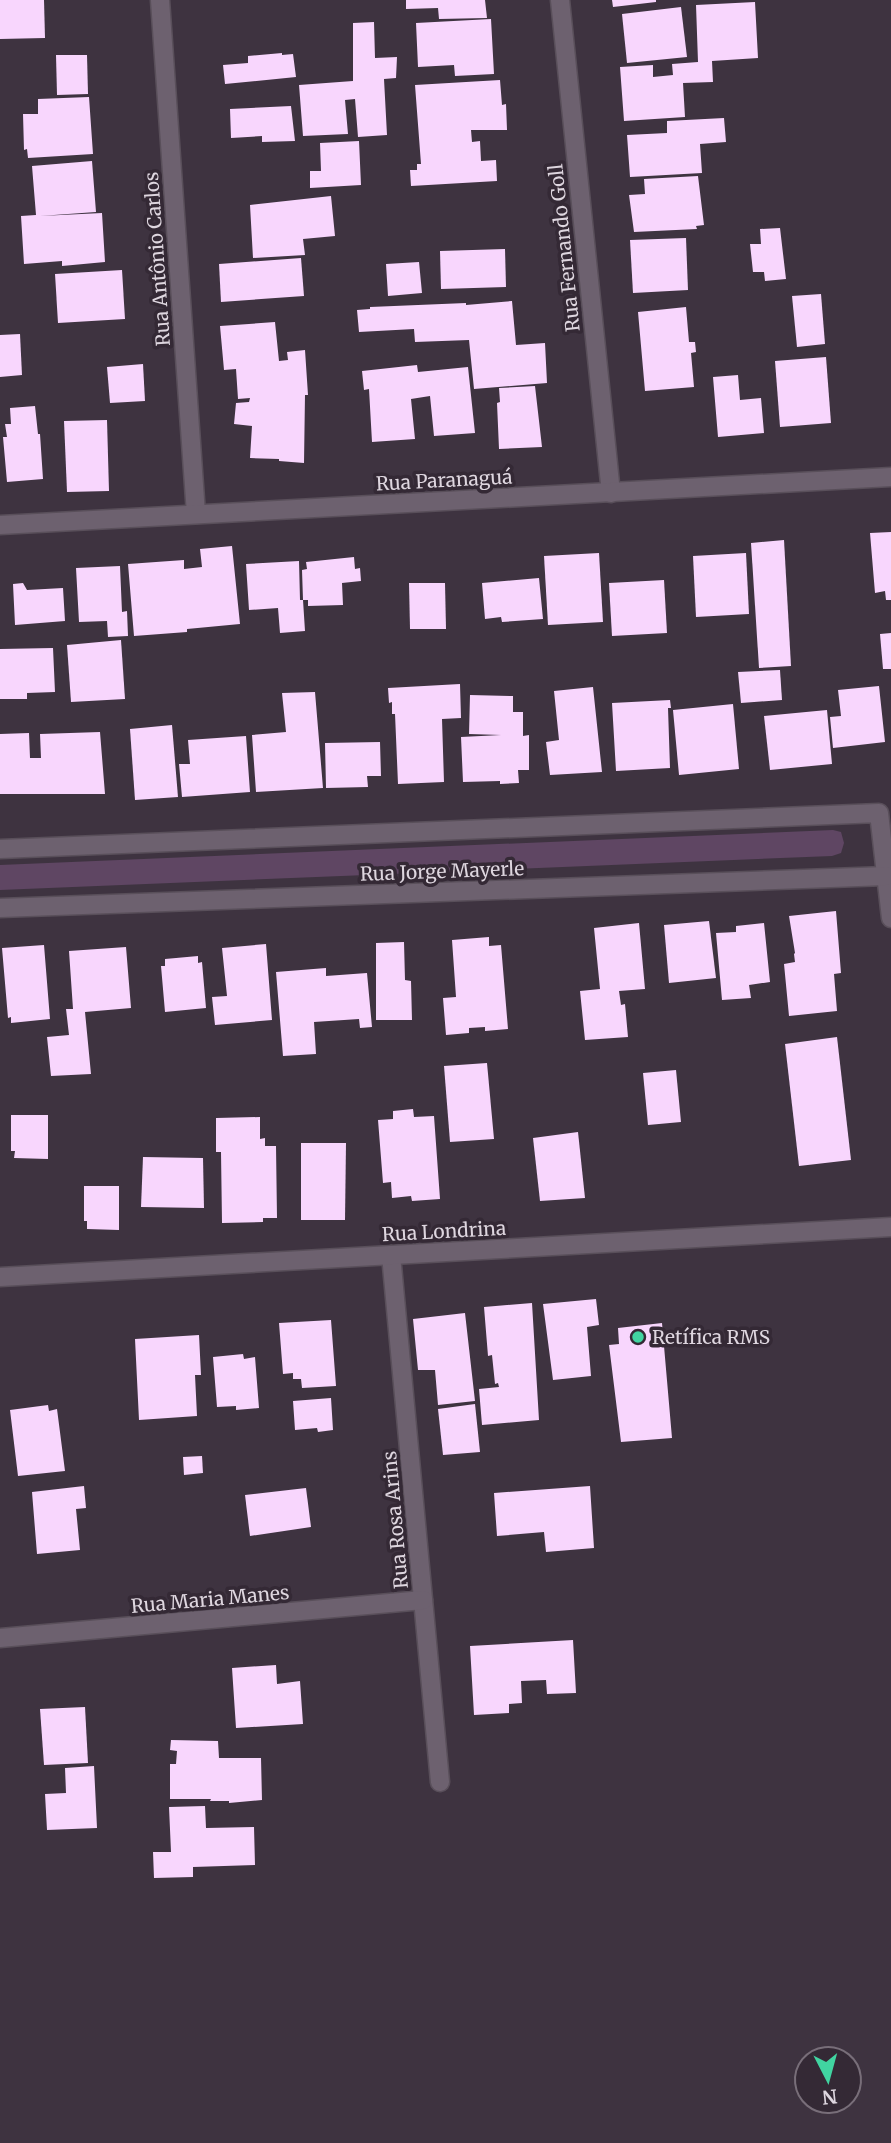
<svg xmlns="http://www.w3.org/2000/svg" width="891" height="2143" font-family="Merriweather,serif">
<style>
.green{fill:#5f4663}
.building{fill:#f8d6fd}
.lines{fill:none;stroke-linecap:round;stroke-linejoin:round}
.street-casing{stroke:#594f5a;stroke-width:21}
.street{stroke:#6d616f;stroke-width:18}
.poi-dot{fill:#41d4a1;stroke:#342935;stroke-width:2.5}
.labels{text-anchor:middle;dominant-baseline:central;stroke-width:7;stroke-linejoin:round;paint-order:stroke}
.street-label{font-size:19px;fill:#ded6df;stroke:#342935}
.poi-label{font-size:19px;fill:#ded6df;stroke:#342935;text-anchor:start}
</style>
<rect width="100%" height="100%" fill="#3e3340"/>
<!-- green -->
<path class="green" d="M833 830 841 832 844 843 841 853 832 856 0 890V865Z"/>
<!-- building -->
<g class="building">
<path d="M0 0H44L45 38 0 39Z"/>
<path d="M406 0H485L487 18 439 19 438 8 406 9Z"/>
<path d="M612 0H656V2L613 7Z"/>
<path d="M755 2 758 58 712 61 713 82 683 83 685 117 624 121 620 67 653 65V77L673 75 672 64 698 62 696 5Z"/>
<path d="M681 7 687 57 627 63 622 14Z"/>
<path d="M491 19 494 74 455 76 454 65 418 67 416 23Z"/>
<path d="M374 22 375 58 397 57 396 78 384 79 387 135 358 137 355 99 345 100 348 134 303 136 299 85 353 81V23Z"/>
<path d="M282 53V55L293 54 296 77 225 84 223 65 248 63V56Z"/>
<path d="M56 55H87L88 94 57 95Z"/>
<path d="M500 80 502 105 506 104 507 130H471L472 142 480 141 481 161 496 160 497 181 411 186 410 170H417V164H421L415 85Z"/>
<path d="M89 97 93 154 28 158 27 149 24 150 23 114H38V99Z"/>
<path d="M291 106 295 141 262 142V136L231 138 230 109Z"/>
<path d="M724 118 726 142 700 144 702 173 630 177 627 135 667 133V121Z"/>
<path d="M359 141 361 185 310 188V171H321L320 143Z"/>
<path d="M92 161 96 212 40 216 102 213 105 262 62 266V261L24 264 21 216 36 215 32 166Z"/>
<path d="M698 176 704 225 696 226 697 229 634 232 629 195 645 194 644 179Z"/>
<path d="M331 196 335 236 303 239 305 255 253 258 250 205Z"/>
<path d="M780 228 786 279 765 281 764 272H753L750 244H761L760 229Z"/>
<path d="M686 238 688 290 633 293 630 240Z"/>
<path d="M505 249 506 287 441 289 440 251Z"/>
<path d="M301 258 304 296 221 302 219 264Z"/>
<path d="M419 262 422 293 388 296 386 264Z"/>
<path d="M122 270 125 319 58 323 55 274Z"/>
<path d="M821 294 825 344 797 347 792 296Z"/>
<path d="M512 301 516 345 545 343 547 383 474 389 469 340 415 342 414 329 359 332 357 310 370 309V307L466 303V305Z"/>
<path d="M686 307 689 342H695L696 352 691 353 694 387 645 391 638 312Z"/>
<path d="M275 322 279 361 288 360 287 352 305 350 308 395H305L304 463 279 461V459L250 458 252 426 234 424 236 403 249 402 250 398 238 399 236 369 224 370 220 326Z"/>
<path d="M20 334 22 375 0 377V335Z"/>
<path d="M826 357 831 423 780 427 775 361Z"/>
<path d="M143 364 145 401 110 403 107 367Z"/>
<path d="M417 365 418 372 468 367 475 433 434 436 430 396 411 399 415 439 372 442 369 389 364 390 362 371Z"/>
<path d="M738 375 740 400 761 398 764 433 718 437 713 377Z"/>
<path d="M535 386 542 447 499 449 497 403 500 402 499 388Z"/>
<path d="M35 406 38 434H40L43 479 7 482 3 437H7L5 424H11L10 408Z"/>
<path d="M107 420 109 491 67 492 64 421Z"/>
<path d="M891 532V600H886L885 591 875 593 870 533Z"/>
<path d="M784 540 791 666 759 668 751 543Z"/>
<path d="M232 546 240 624 187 629V632L134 636 128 564 184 560V569L202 567 200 549Z"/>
<path d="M599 553 603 622 548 625 544 556Z"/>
<path d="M746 553 749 614 696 617 693 556Z"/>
<path d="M354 557 355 569 360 568 361 581 342 583 343 605 308 606V600H303L305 631 280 633 278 608 249 610 246 564 299 561 300 600H303L302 570 307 569 306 562Z"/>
<path d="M120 566 122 612 127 611 128 636 108 637 107 621 79 622 76 568Z"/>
<path d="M539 578 543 619 502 622 501 617 485 619 482 583Z"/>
<path d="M664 580 667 633 612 636 609 583Z"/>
<path d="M23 583 27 590 63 588 65 621 15 625 13 584Z"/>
<path d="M409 583H445L446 629H410Z"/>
<path d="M891 633V669H883L880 634Z"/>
<path d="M121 640 125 699 71 702 67 645Z"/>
<path d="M53 648 55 692 27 693V699H0V649Z"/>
<path d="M780 670 782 700 741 703 738 672Z"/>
<path d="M460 684 461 718 442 719 444 782 398 784 395 714H392V702L389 703 388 688Z"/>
<path d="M879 686 885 742 833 748 830 717 841 716 838 690Z"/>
<path d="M593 687 602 772 550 775 546 742 559 740 554 691Z"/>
<path d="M315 692 323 788 256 792 252 735 286 732 282 693Z"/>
<path d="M470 695 513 696V712H523V736L529 735V770H518L519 783 500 784V781L463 782 461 737 501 735 469 734Z"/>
<path d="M670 700 671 708H668L670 768 616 771 612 703Z"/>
<path d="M733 704 739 769 679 775 673 710Z"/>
<path d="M827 710 832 764 770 770 764 716Z"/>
<path d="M172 725 178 797 135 800 130 729Z"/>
<path d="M100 732 105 794H0V734L29 733 30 758H41L40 734Z"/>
<path d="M246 736 250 792 182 797 179 764H190L188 740Z"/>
<path d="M380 742 381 776H367L368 787 326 788 325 743Z"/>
<path d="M836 911 841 973 834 974 837 1011 789 1016 784 964 795 962 794 954 795 953 789 916Z"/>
<path d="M709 921 716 978 669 983 664 925Z"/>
<path d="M639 923 645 989 619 991 621 1005 625 1004 628 1037 585 1040 580 991 600 989 594 928Z"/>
<path d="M764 923 770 982 749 985 751 998 722 1000 716 933 736 932V926Z"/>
<path d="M489 937V946L501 945 508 1029 485 1031V1027L469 1028V1033L446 1035 443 998 456 997 452 940Z"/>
<path d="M404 942 405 980 411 981 412 1020H376V943Z"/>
<path d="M266 944 272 1020 215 1025 212 997 227 996 222 948Z"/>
<path d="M44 945 50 1019 11 1023V1017L8 1018 2 948Z"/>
<path d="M126 947 131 1008 85 1012 91 1074 51 1076 47 1037 69 1035 66 1009H73L69 951Z"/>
<path d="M198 956V963L202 962 206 1008 165 1012 161 966H165V959Z"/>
<path d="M326 968V976L367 973 372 1027 360 1028 359 1019 314 1022 316 1054 283 1056 276 972Z"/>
<path d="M837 1037 851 1160 799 1166 785 1044Z"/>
<path d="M487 1063 494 1139 450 1142 444 1066Z"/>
<path d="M676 1070 681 1122 648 1125 643 1073Z"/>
<path d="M413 1109 414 1117 434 1116 440 1199 412 1201 411 1196 392 1198 391 1182 383 1183 378 1120 393 1119V1111Z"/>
<path d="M11 1115H48V1159L14 1158 15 1151H11Z"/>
<path d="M260 1117V1139L265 1138V1146H276L277 1218H263V1222L222 1223 221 1152H216V1118Z"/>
<path d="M578 1132 585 1198 540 1201 533 1138Z"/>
<path d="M301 1143H346L345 1220H301Z"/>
<path d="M143 1157 203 1158 204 1208 141 1207Z"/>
<path d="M84 1186H119V1230L87 1229V1221H84Z"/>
<path d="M596 1299 599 1325 587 1327 591 1376 553 1380 543 1304Z"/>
<path d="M532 1303 539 1420 482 1425 479 1389 499 1387 498 1383 495 1384 492 1355 488 1356 484 1307Z"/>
<path d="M465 1313 475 1401 438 1405 435 1370H418L413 1319Z"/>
<path d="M331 1320 336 1386 302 1388 301 1379H293V1373L283 1374 279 1323Z"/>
<path d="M662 1323 672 1438 621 1442 609 1345 619 1344 618 1328Z"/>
<path d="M199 1335 201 1375H195L197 1416 139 1420 135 1339Z"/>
<path d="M243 1354 244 1359 255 1357 259 1408 236 1410V1406L217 1407 213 1357Z"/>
<path d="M331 1398 333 1430 318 1432 317 1428 295 1430 293 1401Z"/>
<path d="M475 1404 480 1452 443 1455 438 1409Z"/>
<path d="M48 1405 49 1411 57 1409 65 1471 18 1476 10 1410Z"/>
<path d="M202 1456 203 1473 184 1475 183 1457Z"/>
<path d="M84 1486 86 1508 76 1509 80 1550 37 1554 32 1492Z"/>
<path d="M590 1486 594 1548 546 1552 544 1532 497 1536 494 1493Z"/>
<path d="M306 1488 311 1527 250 1536 245 1495Z"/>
<path d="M573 1640 576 1693 547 1694 546 1680 521 1681 522 1703 509 1704V1713L474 1715 470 1646Z"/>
<path d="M276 1665 277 1684 300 1681 303 1724 236 1728 232 1668Z"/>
<path d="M85 1707 88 1763 44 1765 40 1709Z"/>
<path d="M171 1740 218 1741 219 1758H261L262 1800 229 1803V1801H210L211 1799H170V1764H176L177 1751 170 1750Z"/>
<path d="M94 1766 97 1828 47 1830 45 1794 66 1793 65 1768Z"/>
<path d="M205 1806 206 1828 254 1827 255 1865 193 1867V1877L154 1878 153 1852H171L169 1807Z"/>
</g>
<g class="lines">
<!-- street casing -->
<g class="street-casing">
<g id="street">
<path d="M160 0 196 514"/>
<path d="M560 0 611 493"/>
<path d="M0 525 891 477"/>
<path d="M0 849 879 813 891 918"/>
<path d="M0 908 886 876"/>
<path d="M391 1255 440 1782"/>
<path d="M0 1277 891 1227"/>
<path d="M0 1638 423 1600"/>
</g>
</g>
<!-- street -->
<use href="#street" class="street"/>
</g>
<!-- markers -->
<circle class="poi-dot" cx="638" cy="1337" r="7"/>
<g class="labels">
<!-- street labels -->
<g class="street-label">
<text transform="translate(564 248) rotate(-96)">Rua Fernando Goll</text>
<text transform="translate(157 259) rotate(-94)">Rua Antônio Carlos</text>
<text transform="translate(444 480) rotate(-3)">Rua Paranaguá</text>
<text transform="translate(442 871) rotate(-2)">Rua Jorge Mayerle</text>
<text transform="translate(444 1231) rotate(-3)">Rua Londrina</text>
<text transform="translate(395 1520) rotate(-95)">Rua Rosa Arins</text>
<text transform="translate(210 1599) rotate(-5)">Rua Maria Manes</text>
</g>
<!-- poi labels -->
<g class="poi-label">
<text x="652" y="1337">Retífica RMS</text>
</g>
</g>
<!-- north arrow -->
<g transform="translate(828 2080) rotate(174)"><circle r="33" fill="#342935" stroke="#786e79" stroke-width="2"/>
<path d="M0-5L12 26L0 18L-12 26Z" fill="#41d4a1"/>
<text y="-10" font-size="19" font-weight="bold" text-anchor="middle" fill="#ded6df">N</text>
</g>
</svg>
